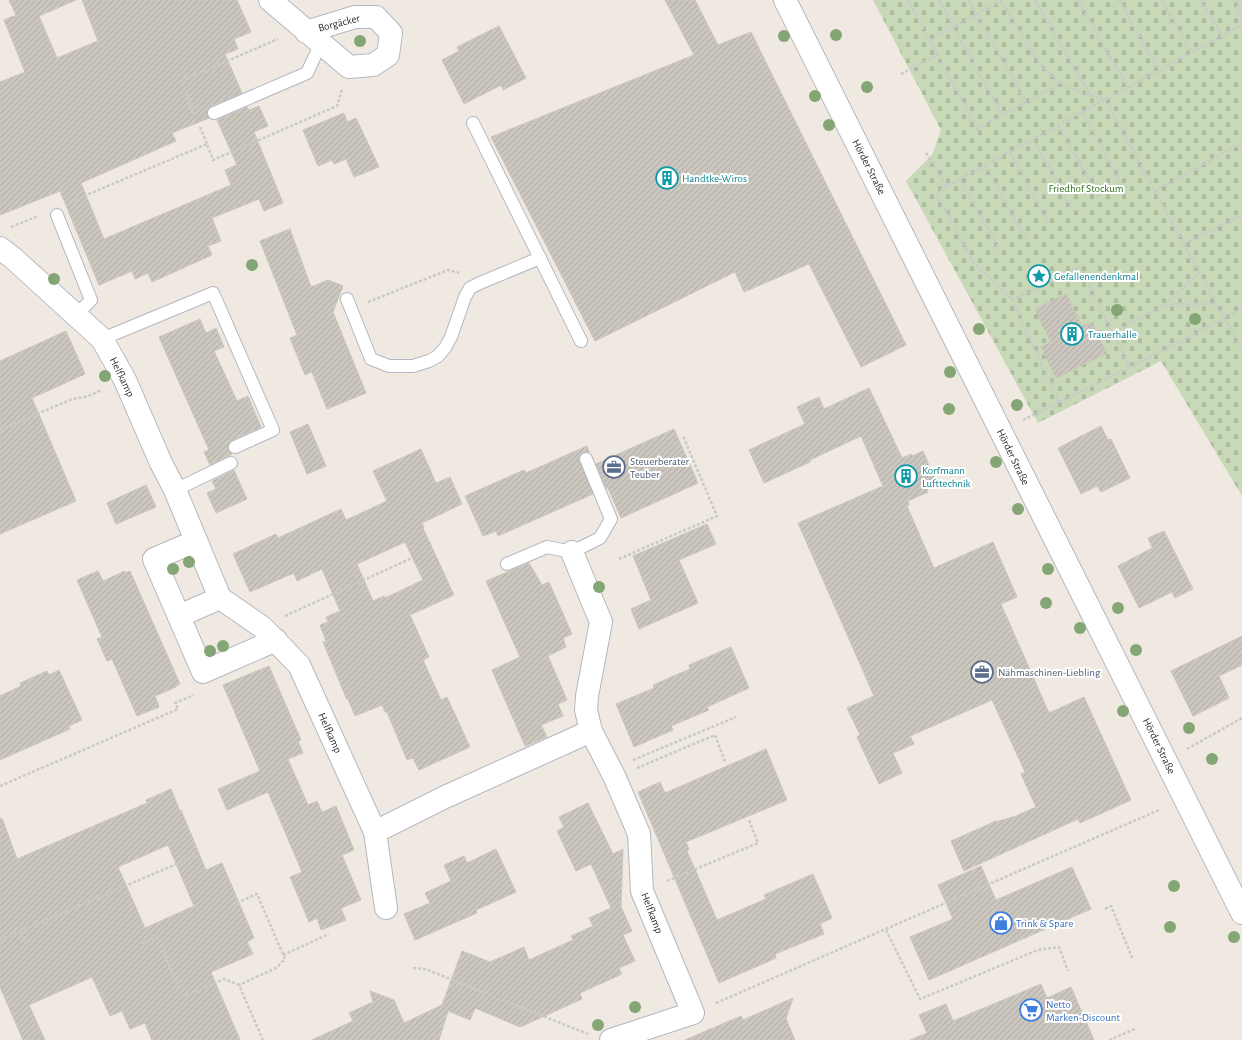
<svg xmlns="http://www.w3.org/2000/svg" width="1242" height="1040" font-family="'Alegreya Sans',sans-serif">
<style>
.cemetery{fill:url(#cemetery-stones)}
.building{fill:url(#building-hatch);stroke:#cbc5ba;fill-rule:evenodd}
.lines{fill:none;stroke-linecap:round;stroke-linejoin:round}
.service-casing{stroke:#b4b7c1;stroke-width:14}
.minor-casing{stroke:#b4b7c1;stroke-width:24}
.secondary-casing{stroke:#b4b7c1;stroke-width:24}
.path{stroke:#c9c9c9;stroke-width:2.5;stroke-dasharray:3 2;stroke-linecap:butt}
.service{stroke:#fff;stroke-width:12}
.minor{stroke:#fff;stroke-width:22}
.secondary{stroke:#fff;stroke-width:22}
.tree{fill:#84a574}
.labels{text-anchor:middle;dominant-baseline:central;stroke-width:4;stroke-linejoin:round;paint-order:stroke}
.street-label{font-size:11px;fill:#2e2e2e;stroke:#fff}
.culture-label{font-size:11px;fill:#0d838f;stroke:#fff;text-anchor:start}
.park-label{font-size:11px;fill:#2c6e1b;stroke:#fff}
.service-label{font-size:11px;fill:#4e5e75;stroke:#fff;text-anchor:start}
.shop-label{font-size:11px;fill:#366cbe;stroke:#fff;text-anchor:start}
</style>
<defs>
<pattern id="cemetery-stones" width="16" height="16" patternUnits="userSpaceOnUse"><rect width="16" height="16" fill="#c8d9b8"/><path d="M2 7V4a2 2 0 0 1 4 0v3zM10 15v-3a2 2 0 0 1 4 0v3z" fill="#acbb9e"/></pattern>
<pattern id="building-hatch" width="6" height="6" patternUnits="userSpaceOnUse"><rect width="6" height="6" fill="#cbc7bf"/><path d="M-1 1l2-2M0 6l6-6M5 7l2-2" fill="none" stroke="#afaba4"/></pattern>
</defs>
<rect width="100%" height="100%" fill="#efe9e1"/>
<!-- cemetery -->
<path class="cemetery" d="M873 0H1242V496L1161 361 1038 423 906 181 932 155 941 130Z"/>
<!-- building -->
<g class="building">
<path d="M9 0H76L39 16 57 58 98 41 82 0H237L251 32 234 39 238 49 225 54 242 93 211 106 207 112 209 118 172 133 176 141 81 183 104 239 231 185 225 170 237 165 217 120 247 107 249 110 259 106 268 126 254 132 283 203 264 211 259 199 212 218 221 241 208 246 212 255 152 282 148 273 135 279 132 271 99 285 60 191 0 215V82L25 72 4 20 16 15Z"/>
<path d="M665 0H695L718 45 751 32 906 345 861 367 809 264 744 292 735 272 595 341 491 137 694 55Z"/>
<path d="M499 26 526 78 503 90 501 85 464 104 442 60 459 51 457 47Z"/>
<path d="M344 113 347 122 356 118 379 167 354 177 346 159 334 164 332 160 318 166 303 130Z"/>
<path d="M290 229 311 287 328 280 343 286 333 312 366 393 327 409 312 372 305 375 290 338 297 335 260 241Z"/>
<path d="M1066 294 1082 326 1091 322 1107 353 1056 378 1041 347 1051 342 1035 309Z"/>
<path d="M200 319 206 333 216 328 224 347 214 351 231 388 237 401 248 396 261 427 232 440 228 447V450L232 454 210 465 204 452 209 450 159 337Z"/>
<path d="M66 331 85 374 32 398 76 501 0 534V361Z"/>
<path d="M869 388 902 458 911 454 912 456 923 451 937 484 927 489 928 492 908 501 909 505 907 506 934 568 993 542 1017 597 1001 604 1049 713 1084 697 1131 800 1080 823 1078 819 964 871 951 841 996 821V822L1016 816 1036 807 1021 774 1025 772 992 700 910 736 914 744 893 753 902 773 879 784 869 763 857 737 860 735 847 708 874 696 798 523 883 486 861 436 810 460V462L764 483 749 450 805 424 797 407 819 397 824 409Z"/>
<path d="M308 424 326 466 307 474 290 432Z"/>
<path d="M1101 426 1108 440 1111 439 1130 478 1101 492 1097 486 1081 494 1058 448Z"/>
<path d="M674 429 698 483 621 518 608 488H606L596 464Z"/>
<path d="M587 446 589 452H583L579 458 593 494 498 536 496 531 483 536 465 496 524 470 526 473Z"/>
<path d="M421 449 436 483 450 477 462 504 422 523 424 528H423L454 595 410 615 429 657 423 660 441 700 447 697 470 747 419 770 413 758 407 760 387 712H385L382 705 355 716 348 699 347 700 323 642 326 641 320 625 328 622 326 617 340 611 322 569 297 581 294 573 250 592 233 554 276 534 278 538 341 509 346 520 387 501 373 471ZM405 542 423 580 385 598 384 596 373 601 357 564Z"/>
<path d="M234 470 247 499 216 513 207 493 216 489 212 481Z"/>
<path d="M146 485 156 507 116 524 107 503Z"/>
<path d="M707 524 716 544 679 560 698 603 639 629 631 609 651 600 633 556Z"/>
<path d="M1164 531 1193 589 1175 598 1172 592 1139 608 1118 566 1152 548 1158 561 1148 538Z"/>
<path d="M529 563 542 585 549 582 572 634 563 638 566 647 548 656 567 700 558 704 563 716 541 725 547 737 525 746 492 670 520 657 486 581Z"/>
<path d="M98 571 103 581 125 571V573L130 571 180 684 176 686V687L155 696 159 707 137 716 112 659 107 661 97 639 102 637 77 580Z"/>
<path d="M1242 636V665L1219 676 1229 698 1193 716 1171 671Z"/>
<path d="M731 647 749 688 707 707 709 710 671 726 673 730 634 747 616 704 654 688 653 685 690 669 689 665Z"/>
<path d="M269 666 301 740 298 741 303 753 288 759 308 805 317 801 322 812 336 806 354 850 342 855 361 900 341 908 346 920 321 930 317 918 309 922 290 877 302 872 268 792 227 810 218 789 260 771 223 685Z"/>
<path d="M59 670 82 720 69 726 70 729 0 760V696L21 686 20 683 47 671 49 675Z"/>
<path d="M766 749 787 800 686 842 689 849 687 851 717 920 766 899 764 895 813 874 832 918 820 924 824 934 775 954 776 958 719 983 638 792 660 782 665 793Z"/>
<path d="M171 789 180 811 181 810 206 870 222 863 254 938 247 942 253 954 211 972 240 1040H152L145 1023 130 1029 122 1011 110 1016 92 977 29 1005 45 1040H23L0 987V819L2 818 17 859 147 803 146 800ZM168 845 194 906 145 928 118 867Z"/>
<path d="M588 803 613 854 623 849 621 907 632 931 623 935 635 961 619 968 622 974 580 993 582 999 520 1027 475 1008 470 1020 448 1011 439 1040H312L353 1021 349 1013 373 1002 370 991 394 1000 404 1023 442 1005 462 951 490 962 524 947 529 960 573 940 571 936 593 926 589 918 611 908 591 864 576 871 557 831 564 827 559 817Z"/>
<path d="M496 849 516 892 476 910 477 913 415 940 404 914 430 903 425 893 451 881 444 865 464 856 467 863Z"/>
<path d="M981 866 996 900 1072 867 1091 909 929 980 910 937 953 919 938 885Z"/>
<path d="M1041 984 1047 998 1071 987 1094 1040H910L927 1033 919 1015 946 1004 953 1021Z"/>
<path d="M793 998 786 1019 795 1040H685L741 1016 743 1020Z"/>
</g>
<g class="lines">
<!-- service casing -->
<g class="service-casing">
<g id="service">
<path d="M214 113 307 73 321 43"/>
<path d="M473 123 581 341"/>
<path d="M57 215 91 300 76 315"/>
<path d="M347 299 371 359 389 366H413L429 361 438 356 445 348 451 337 465 297 470 288 480 283 540 258"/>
<path d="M102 339 213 293 273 430 235 447"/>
<path d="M175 490 231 463"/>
<path d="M507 564 547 547 572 552 600 538 611 519 586 459"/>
</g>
</g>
<!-- minor casing -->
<g class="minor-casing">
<g id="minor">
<path d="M270 0 349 67 373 65 388 55 391 33 376 17H355L306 32"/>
<path d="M0 248 13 258 102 339 125 380 161 463 175 490 220 598 262 627 299 665 375 832 386 908"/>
<path d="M196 541 154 559 203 672 276 640"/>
<path d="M572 552 601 622 587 696 586 710 591 731 615 778 639 834 642 891 693 1013 611 1040"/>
<path d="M179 616 220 598"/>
<path d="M375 832 445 797 591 731"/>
</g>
</g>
<!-- secondary casing -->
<g class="secondary-casing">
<path id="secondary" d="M785 0 1242 913"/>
</g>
<!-- path -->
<g class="path">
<path d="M908 0 977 129 1061 83"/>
<path d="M939 0 1002 115"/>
<path d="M969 0 1026 102"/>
<path d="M1001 0C1016 24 1037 69 1062 84 1076 92 1090 95 1105 99L1224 318 1242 349"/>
<path d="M1035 0 1091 96"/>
<path d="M1077 0 1128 87"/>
<path d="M1119 0 1159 70"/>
<path d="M1161 0 1192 53"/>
<path d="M1201 0 1222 36"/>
<path d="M1236 0 1239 15 1242 21"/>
<path d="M929 40 1001 1"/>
<path d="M901 74 937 55"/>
<path d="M1082 112 1123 187"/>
<path d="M194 114 181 81 278 39"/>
<path d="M1058 125 1099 198"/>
<path d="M200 127 207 144"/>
<path d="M1033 139 1073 211"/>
<path d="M1010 152 1049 224"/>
<path d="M926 153 947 186 1242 25"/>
<path d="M985 165 1025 238"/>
<path d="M960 179 1000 251"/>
<path d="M947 186 936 194 974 263 1012 300 1059 402"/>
<path d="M1155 191 1242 143"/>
<path d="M70 202 207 144 213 160 337 106 342 89"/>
<path d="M11 227 38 216"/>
<path d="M1184 244 1242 215"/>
<path d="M1012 300 1080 267 1130 367"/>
<path d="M368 302 448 270 459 273"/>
<path d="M1166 304H1216"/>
<path d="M1113 333 1166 304 1199 272"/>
<path d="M1023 420 1130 367 1242 309"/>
<path d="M0 430 72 399 85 397 102 390"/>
<path d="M619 559 717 516 683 436"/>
<path d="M285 616 412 558"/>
<path d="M1187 749 1242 718"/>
<path d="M633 760 736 717"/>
<path d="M637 768 715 735 725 762"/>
<path d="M0 786 178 709 175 703 194 695"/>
<path d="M667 881 758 843 749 820"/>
<path d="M232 905 257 894 285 959 276 968 239 985"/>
<path d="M1105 909 1111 906 1133 960"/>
<path d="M886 930 920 999 1038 950 1059 947 1068 971"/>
<path d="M21 932 27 944"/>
<path d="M0 940 195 856"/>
<path d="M142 943 157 937 183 997 224 979 239 985 263 1040"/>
<path d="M283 955 329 934"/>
<path d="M413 968 425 969 588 1034"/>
<path d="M716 1003 1159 810"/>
<path d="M1109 1040 1135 1029"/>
</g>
<!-- service -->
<use href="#service" class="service"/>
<!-- minor -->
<use href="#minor" class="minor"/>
<!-- secondary -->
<use href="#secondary" class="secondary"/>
</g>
<!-- trees -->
<g class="tree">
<circle cx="836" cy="35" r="6"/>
<circle cx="784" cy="36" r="6"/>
<circle cx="360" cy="41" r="6"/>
<circle cx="867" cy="87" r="6"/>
<circle cx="815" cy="96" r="6"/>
<circle cx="829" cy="125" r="6"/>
<circle cx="252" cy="265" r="6"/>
<circle cx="54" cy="279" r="6"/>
<circle cx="1117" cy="310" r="6"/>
<circle cx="1195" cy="319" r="6"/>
<circle cx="979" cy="329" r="6"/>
<circle cx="950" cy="372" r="6"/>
<circle cx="105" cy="376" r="6"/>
<circle cx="1017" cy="405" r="6"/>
<circle cx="949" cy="409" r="6"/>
<circle cx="996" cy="462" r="6"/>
<circle cx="1018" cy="509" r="6"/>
<circle cx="189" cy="562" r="6"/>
<circle cx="173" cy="569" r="6"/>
<circle cx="1048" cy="569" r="6"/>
<circle cx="599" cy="587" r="6"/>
<circle cx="1046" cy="603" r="6"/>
<circle cx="1118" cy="608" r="6"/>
<circle cx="1080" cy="628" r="6"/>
<circle cx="223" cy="646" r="6"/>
<circle cx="1136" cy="650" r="6"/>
<circle cx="210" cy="651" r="6"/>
<circle cx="1123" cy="711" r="6"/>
<circle cx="1189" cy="728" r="6"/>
<circle cx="1212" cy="759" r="6"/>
<circle cx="1174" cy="886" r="6"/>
<circle cx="1170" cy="927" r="6"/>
<circle cx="1234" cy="937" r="6"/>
<circle cx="635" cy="1007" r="6"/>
<circle cx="598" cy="1025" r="6"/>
</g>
<!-- icons -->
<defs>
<g id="building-ring" transform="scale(1.15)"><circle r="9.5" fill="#fff" stroke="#0f9aa8" stroke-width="1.5"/><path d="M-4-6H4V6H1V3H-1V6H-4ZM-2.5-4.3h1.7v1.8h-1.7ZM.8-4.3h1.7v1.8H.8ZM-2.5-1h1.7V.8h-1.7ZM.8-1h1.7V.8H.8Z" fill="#0f9aa8"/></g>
<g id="sight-ring" transform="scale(1.15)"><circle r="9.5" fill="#fff" stroke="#0f9aa8" stroke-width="1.5"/><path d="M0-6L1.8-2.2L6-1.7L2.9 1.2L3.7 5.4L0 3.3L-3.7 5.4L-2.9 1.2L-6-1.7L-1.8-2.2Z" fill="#0f9aa8"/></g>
<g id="office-ring" transform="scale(1.15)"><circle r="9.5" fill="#fff" stroke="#5c6f8a" stroke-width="1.5"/><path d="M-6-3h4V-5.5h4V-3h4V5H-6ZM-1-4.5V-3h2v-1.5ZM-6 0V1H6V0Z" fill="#5c6f8a"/></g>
<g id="shop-ring" transform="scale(1.15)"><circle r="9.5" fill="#fff" stroke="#3f7fe0" stroke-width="1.5"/><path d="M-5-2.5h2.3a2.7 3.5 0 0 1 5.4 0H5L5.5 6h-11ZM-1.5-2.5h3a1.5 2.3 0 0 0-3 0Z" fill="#3f7fe0"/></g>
<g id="supermarket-ring" transform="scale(1.15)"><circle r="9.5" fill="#fff" stroke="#3f7fe0" stroke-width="1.5"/><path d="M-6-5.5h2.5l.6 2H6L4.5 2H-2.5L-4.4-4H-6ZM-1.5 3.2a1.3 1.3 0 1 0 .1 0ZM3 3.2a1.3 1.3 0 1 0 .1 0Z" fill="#3f7fe0"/></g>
</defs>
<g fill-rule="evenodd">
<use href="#building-ring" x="667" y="178"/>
<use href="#sight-ring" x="1039" y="276"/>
<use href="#building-ring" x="1072" y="334"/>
<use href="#office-ring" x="614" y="467"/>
<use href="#building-ring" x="906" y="476"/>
<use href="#office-ring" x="982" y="672"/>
<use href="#shop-ring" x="1001" y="923"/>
<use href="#supermarket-ring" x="1031" y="1010"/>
</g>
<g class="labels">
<!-- street labels -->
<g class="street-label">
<text transform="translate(339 23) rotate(-14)">Borgäcker</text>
<text transform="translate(869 167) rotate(63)">Hörder Straße</text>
<text transform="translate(122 377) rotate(64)">Helfkamp</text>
<text transform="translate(1013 457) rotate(64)">Hörder Straße</text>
<text transform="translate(330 733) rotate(66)">Helfkamp</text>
<text transform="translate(1159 746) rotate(64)">Hörder Straße</text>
<text transform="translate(652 913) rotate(69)">Helfkamp</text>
</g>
<!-- culture labels -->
<g class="culture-label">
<text x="682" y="178">Handtke-Wiros</text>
<text x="1054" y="276">Gefallenendenkmal</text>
<text x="1088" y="334">Trauerhalle</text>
<text x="922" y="470">Korfmann<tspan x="922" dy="13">Lufttechnik</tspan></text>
</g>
<!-- park labels -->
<g class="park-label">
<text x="1086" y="188">Friedhof Stockum</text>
</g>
<!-- service labels -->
<g class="service-label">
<text x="630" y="461">Steuerberater<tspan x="630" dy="13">Teuber</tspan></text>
<text x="998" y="672">Nähmaschinen-Liebling</text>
</g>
<!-- shop labels -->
<g class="shop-label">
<text x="1016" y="923">Trink &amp; Spare</text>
<text x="1046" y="1004">Netto<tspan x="1046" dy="13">Marken-Discount</tspan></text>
</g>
</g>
</svg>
